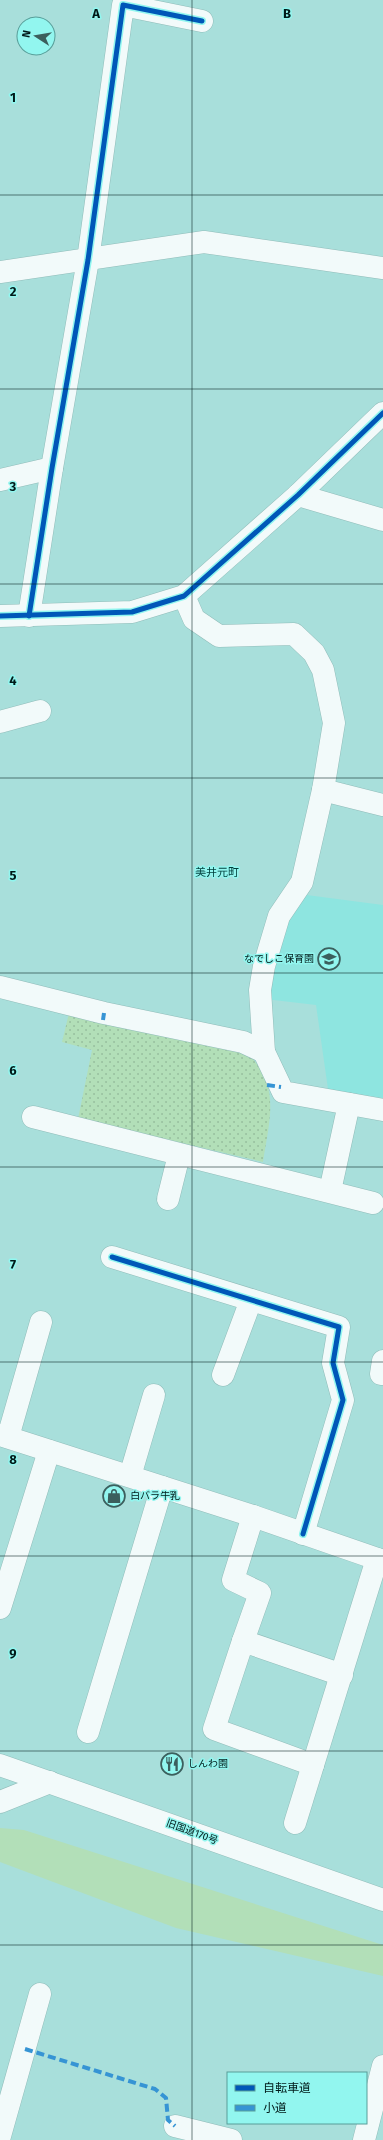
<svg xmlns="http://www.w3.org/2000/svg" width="383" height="2140" font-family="'Fira Sans','Noto Sans JP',sans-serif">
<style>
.built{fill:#8ee5e0}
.grass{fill:#b2dfb8}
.park{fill:url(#park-dots)}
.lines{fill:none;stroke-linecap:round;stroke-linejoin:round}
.minor-casing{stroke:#90bcb9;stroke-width:23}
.highway-casing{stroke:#90bcb9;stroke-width:23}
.minor{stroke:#f2fafa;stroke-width:22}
.highway{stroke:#f2fafa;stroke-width:22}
.quiet{stroke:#3694d4;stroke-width:4;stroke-dasharray:8 4;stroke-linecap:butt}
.cycleway-casing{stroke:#92f6ef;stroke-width:8}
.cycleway{stroke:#0057b8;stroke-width:5}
.grid{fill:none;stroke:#001a19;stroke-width:1;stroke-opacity:0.55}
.labels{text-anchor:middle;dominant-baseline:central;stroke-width:3;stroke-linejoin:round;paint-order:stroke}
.poi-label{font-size:10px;fill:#001a19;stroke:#92f6ef;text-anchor:start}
.street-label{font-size:10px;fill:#001a19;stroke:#92f6ef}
.neighbourhood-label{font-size:11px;fill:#003d3a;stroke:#92f6ef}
.grid-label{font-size:13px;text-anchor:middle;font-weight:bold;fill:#001a19;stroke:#92f6ef;stroke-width:3;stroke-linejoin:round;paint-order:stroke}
</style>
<defs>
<pattern id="park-dots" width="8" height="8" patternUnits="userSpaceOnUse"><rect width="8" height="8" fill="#b2dfb8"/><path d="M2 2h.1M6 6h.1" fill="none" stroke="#97bf9e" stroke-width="1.8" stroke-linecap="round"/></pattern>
</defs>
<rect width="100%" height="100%" fill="#a8dfdb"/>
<!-- built -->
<path class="built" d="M299 894 383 905V1098L328 1089 316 1005 265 999 283 919Z"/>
<!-- grass -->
<path class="grass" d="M0 1828 24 1830 383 1945V1976L176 1928 0 1862Z"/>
<!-- park -->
<path class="park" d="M69 1013 242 1048C282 1083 270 1116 263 1162L78 1119 92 1050 62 1042Z"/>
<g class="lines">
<!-- minor casing -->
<g class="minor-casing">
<g id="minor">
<path d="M0 272 204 242 383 268"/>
<path d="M0 480 52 468"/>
<path d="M298 495 383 520"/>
<path d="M184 596 194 619 219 636 294 634 314 653 323 670 334 723 323 790 302 882 279 916 264 966 260 990 264 1052"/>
<path d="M0 616 132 612 184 596 298 495 383 413"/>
<path d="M29 616 52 468 88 260 123 5 202 21"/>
<path d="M0 722 40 711"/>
<path d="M323 790 383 805"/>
<path d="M0 987 104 1013 243 1042 264 1052 283 1092 383 1110"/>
<path d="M33 1117 373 1203"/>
<path d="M330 1191 349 1104"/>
<path d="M168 1199 179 1155"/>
<path d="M112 1257 339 1327 333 1363 343 1400 303 1534"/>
<path d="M383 1361 381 1374H383"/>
<path d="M223 1375 251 1300"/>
<path d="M0 1435 253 1516 383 1561"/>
<path d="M8 1437 41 1322"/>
<path d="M130 1476 154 1395"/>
<path d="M0 1608 49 1451"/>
<path d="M243 1641 260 1593 233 1580 253 1516"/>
<path d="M88 1732 162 1487"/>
<path d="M313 1765 214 1729 243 1641 342 1675"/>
<path d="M0 1802 50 1782"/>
<path d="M295 1823 377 1559"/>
<path d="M175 2126 231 2140"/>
<path d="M0 2136 40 1994"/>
<path d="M364 2140 383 2066"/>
</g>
</g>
<!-- highway casing -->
<g class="highway-casing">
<path id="highway" d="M0 1765 383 1900"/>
</g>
<!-- minor -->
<use href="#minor" class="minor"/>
<!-- highway -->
<use href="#highway" class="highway"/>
<!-- quiet -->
<g class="quiet">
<path d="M103 1020 104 1013"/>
<path d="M267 1085 281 1087"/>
<path d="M25 2049 155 2089 166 2098 168 2120 175 2126"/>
</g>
<!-- cycleway casing -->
<g class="cycleway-casing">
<g id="cycleway">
<path d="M0 616 132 612 184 596 298 495 383 413"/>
<path d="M29 616 52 468 88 260 123 5 202 21"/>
<path d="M112 1257 339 1327 333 1363 343 1400 303 1534"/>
</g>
</g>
<!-- cycleway -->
<use href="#cycleway" class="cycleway"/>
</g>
<!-- grid -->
<path class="grid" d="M192 0V2140M0 195H383M0 389H383M0 584H383M0 778H383M0 973H383M0 1167H383M0 1362H383M0 1556H383M0 1751H383M0 1945H383"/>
<!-- icons -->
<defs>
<g id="school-ring" transform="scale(1.15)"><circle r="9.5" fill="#92f6ef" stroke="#3b5f5d" stroke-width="1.5"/><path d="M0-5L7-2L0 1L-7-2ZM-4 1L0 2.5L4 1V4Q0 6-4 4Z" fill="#3b5f5d"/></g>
<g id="shop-ring" transform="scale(1.15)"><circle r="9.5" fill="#92f6ef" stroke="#3b5f5d" stroke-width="1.5"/><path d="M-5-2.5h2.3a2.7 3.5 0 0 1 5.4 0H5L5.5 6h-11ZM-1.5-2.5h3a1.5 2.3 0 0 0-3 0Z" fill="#3b5f5d"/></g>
<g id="restaurant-ring" transform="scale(1.15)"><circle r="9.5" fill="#92f6ef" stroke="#3b5f5d" stroke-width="1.5"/><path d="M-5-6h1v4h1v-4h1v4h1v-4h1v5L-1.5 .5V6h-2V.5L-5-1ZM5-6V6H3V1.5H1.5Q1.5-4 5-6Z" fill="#3b5f5d"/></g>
</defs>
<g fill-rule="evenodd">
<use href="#school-ring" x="329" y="959"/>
<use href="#shop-ring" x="114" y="1496"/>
<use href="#restaurant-ring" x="172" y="1764"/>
</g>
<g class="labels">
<!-- poi labels -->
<g class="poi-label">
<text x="314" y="959" text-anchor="end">なでしこ保育園</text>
<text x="130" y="1496">白バラ牛乳</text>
<text x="188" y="1764">しんわ園</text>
</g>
<!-- street labels -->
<g class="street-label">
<text transform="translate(192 1832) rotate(20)">旧国道170号</text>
</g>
<!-- neighbourhood labels -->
<g class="neighbourhood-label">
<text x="217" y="872">美井元町</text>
</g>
</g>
<g class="grid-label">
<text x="96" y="18">A</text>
<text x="287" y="18">B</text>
<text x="13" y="102">1</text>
<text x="13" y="296">2</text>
<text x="13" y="491">3</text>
<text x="13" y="685">4</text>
<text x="13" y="880">5</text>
<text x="13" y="1075">6</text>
<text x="13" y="1269">7</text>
<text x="13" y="1464">8</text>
<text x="13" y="1658">9</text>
</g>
<!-- legend -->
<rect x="227" y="2072" width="140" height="52" fill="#92f6ef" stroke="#589e99"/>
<rect x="235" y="2085" width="20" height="6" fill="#0057b8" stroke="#589e99"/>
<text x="263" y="2092" font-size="12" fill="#001a19">自転車道</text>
<rect x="235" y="2105" width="20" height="6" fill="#3694d4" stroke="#589e99"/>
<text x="263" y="2112" font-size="12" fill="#001a19">小道</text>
<!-- north arrow -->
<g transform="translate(36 36) rotate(282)"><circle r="19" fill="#92f6ef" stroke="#589e99"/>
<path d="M0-3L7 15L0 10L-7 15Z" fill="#3b5f5d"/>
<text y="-6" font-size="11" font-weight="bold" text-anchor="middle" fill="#001a19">N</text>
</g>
</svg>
